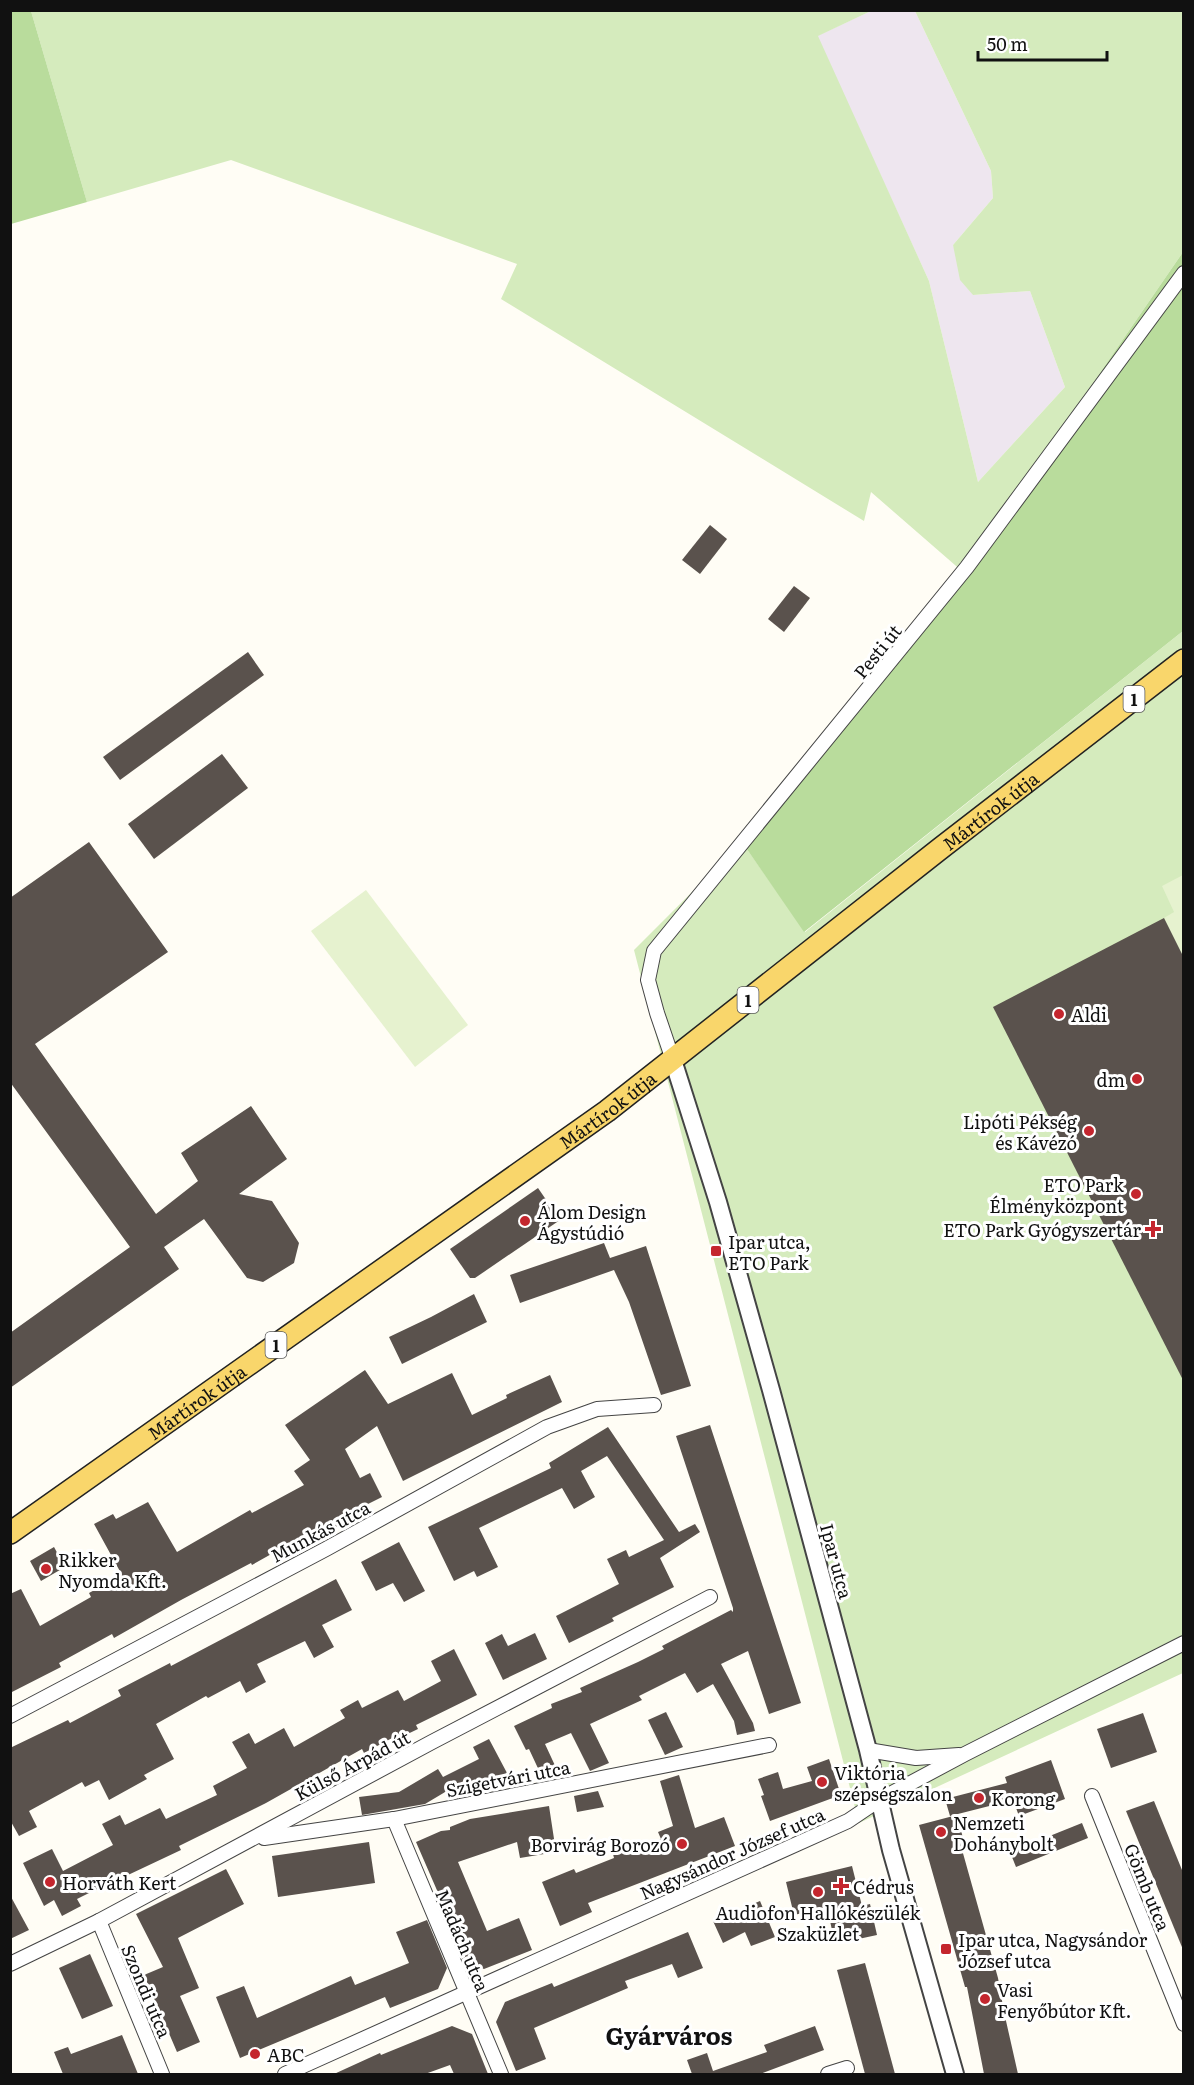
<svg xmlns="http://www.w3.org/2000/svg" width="1194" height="2085" font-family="Literata,serif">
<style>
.industrial{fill:#eee6ef}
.green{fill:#d5ebbd}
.forest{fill:#b9dc9c}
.pitch{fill:#e6f2cf}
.building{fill:#5a524d}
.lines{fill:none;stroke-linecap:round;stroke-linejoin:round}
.minor-casing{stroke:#444;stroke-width:16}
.tertiary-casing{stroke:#444;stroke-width:20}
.primary-casing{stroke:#222;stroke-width:24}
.minor{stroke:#fff;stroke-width:14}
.tertiary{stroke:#fff;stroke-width:16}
.primary{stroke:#f9d66b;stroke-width:21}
.poi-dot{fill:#c4262e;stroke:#fff;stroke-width:2}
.labels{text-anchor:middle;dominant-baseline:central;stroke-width:6;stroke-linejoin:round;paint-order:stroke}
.shield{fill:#fff;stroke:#585858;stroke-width:1.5}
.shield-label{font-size:16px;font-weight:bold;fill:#111}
.street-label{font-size:18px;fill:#111;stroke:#fff}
.poi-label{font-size:18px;fill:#111;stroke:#fff;text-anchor:start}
.district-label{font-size:24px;font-weight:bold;fill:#111;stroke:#fff}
</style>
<rect width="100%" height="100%" fill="#fffdf5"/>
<!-- industrial -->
<path class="industrial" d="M871 11H915L991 171 993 198 953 245 973 295 1030 291 1065 387 978 482 929 281 817 36Z"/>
<!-- green -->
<g class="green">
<path d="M31 11H871L818 36 929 281 978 482 1065 387 1030 291 973 295 960 280 953 245 993 198 991 171 915 11H1183V252L963 572 871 492 864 521 501 299 517 264 231 160 87 202Z"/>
<path d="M1183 631V1673L859 1823 634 950 742 842 805 932Z"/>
</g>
<!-- forest -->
<g class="forest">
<path d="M11 10 31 11 87 202 11 224Z"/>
<path d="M1183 252V631L804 932 742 842 963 572Z"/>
</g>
<!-- pitch -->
<g class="pitch">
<path d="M1183 875V958L1164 918 1174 912 1162 886Z"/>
<path d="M366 890 468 1025 415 1067 311 931Z"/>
</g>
<!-- building -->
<g class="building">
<path d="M710 525 727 539 700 574 682 560Z"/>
<path d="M794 586 810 598 784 632 768 619Z"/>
<path d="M248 652 264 675 120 780 103 757Z"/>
<path d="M222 754 248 788 154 859 128 824Z"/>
<path d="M89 842 168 952 35 1044 156 1214 198 1181 181 1153 251 1106 287 1159 239 1194 272 1201 299 1243 294 1263 263 1282 247 1278 204 1219 164 1247 179 1269 10 1388V1333L130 1247 10 1082V898Z"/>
<path d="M1164 918 1184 958V1382L993 1007Z"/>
<path d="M538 1188 560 1220 475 1278H470L450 1249Z"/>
<path d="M604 1243 610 1258 646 1246 691 1386 661 1395 629 1302 614 1270 520 1303 510 1275Z"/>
<path d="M474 1294 487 1322 402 1364 389 1337 431 1317Z"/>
<path d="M365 1370 388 1404 452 1373 472 1415 507 1398 506 1395 550 1375 562 1402 403 1481 377 1426 345 1449 360 1478 370 1473 382 1497 346 1515 349 1520 327 1532 323 1525 252 1565 251 1563 181 1600 114 1638 112 1634 59 1663 61 1667 10 1693V1594L21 1589 40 1626 91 1597 89 1593 122 1575 94 1524 113 1514 116 1519 148 1502 177 1552 250 1510 252 1513 304 1485 294 1471 310 1460 285 1425Z"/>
<path d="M710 1425 801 1703 769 1714 748 1651 721 1664 753 1723 755 1731 737 1735 734 1721 713 1684 697 1693 685 1673 639 1696 642 1700 590 1724 609 1763 590 1771 571 1733 545 1744 558 1772 543 1779 529 1749 526 1750 514 1726 552 1708 551 1704 582 1692 580 1688 638 1662 664 1649 662 1646 731 1610 733 1612V1608L676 1436Z"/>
<path d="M608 1427 679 1532 695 1524 700 1532 660 1558 674 1587 612 1618 614 1621 569 1643 556 1616 619 1584 607 1559 626 1550 629 1557 664 1540 607 1456 581 1471 595 1497 574 1509 562 1488 479 1528 498 1567 477 1577 474 1571 454 1581 428 1527 551 1468 549 1463Z"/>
<path d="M399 1542 425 1591 404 1602 393 1583 376 1591 361 1562Z"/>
<path d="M54 1547 65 1567 41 1581 30 1561Z"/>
<path d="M336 1579 352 1610 322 1625 334 1647 314 1658 305 1641 257 1664 266 1682 246 1693 240 1681 208 1698 206 1696 156 1724 174 1759 144 1775 147 1779 109 1800 99 1780 85 1787 82 1782 29 1811 37 1827 19 1836 10 1820V1748L68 1720 70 1723 121 1696 118 1690 170 1663 171 1666Z"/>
<path d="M535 1633 547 1659 503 1680 485 1643 502 1634 508 1646Z"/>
<path d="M454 1649 477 1695 416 1725 418 1729 395 1740 394 1737 364 1753 362 1749 266 1803 179 1846 181 1850 128 1875 127 1874 77 1899 81 1906 62 1916 54 1900 44 1906 23 1863 52 1849 63 1871 113 1845 102 1824 120 1815 125 1825 160 1808 166 1819 217 1795 213 1786 247 1768 232 1742 249 1733 255 1744 284 1728 294 1747 345 1718 340 1710 358 1700 362 1708 398 1690 404 1701 441 1681 431 1661Z"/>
<path d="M666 1712 683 1747 665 1755 648 1720Z"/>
<path d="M1143 1713 1157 1752 1111 1768 1097 1729Z"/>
<path d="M489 1739 507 1773 473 1790 467 1779 425 1804 362 1815 359 1797 399 1792 438 1769 443 1777 479 1759 473 1747Z"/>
<path d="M829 1759 841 1795 770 1821 761 1796 764 1795 758 1779 778 1772 783 1789 812 1781 807 1767Z"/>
<path d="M1051 1760 1065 1799 1019 1816 1013 1800 950 1816 945 1799 1007 1783 1005 1777Z"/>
<path d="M679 1775 695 1828 724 1817 735 1846 588 1903 592 1912 560 1926 542 1882 574 1869 576 1873 614 1858 613 1854 632 1848 633 1850 661 1839 658 1832 673 1826 660 1781Z"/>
<path d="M598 1791 604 1807 577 1812 574 1796Z"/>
<path d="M1154 1801 1184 1875V1952L1126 1811Z"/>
<path d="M549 1806 556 1852 520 1858 517 1842 458 1862 487 1931 519 1918 532 1950 484 1969 463 1960 443 1914 446 1911 416 1842 441 1831 450 1830V1827L470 1819Z"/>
<path d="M957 1815 963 1838 959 1839 998 1978 1004 2012 1018 2074H984L967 1987H965L919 1825Z"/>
<path d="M1082 1823 1088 1838 1016 1867 1010 1852Z"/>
<path d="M369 1842 375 1883 278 1897 272 1856Z"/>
<path d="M852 1866 862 1906 870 1904 877 1935 835 1944 827 1907 794 1915 786 1882Z"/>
<path d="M226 1869 244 1904 178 1938 199 1988 180 1996 200 2042 177 2052 144 1975 163 1967 136 1914Z"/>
<path d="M10 1895 29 1930 10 1939Z"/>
<path d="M760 1901 775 1937 751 1946 745 1932 723 1943 713 1921Z"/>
<path d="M427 1920 447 1968 438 1989 390 2008 385 1997 240 2058 216 1997 244 1986 257 2018 351 1976 355 1985 409 1963 396 1932Z"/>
<path d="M688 1932 703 1968 678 1978 672 1964 625 1981 628 1988 534 2028 546 2059 516 2071 496 2022 505 2002 552 1983 554 1987Z"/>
<path d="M90 1954 113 2006 82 2019 59 1968Z"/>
<path d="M865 1963 895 2074H865L837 1970Z"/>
<path d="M452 2026 472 2034 488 2074H454L450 2065 425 2074H334L380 2053 381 2055Z"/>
<path d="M815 2026 824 2050 760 2074H692L687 2060 707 2053 713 2071 767 2052 764 2045Z"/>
<path d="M122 2035 138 2074H63L54 2052 68 2047 71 2054Z"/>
</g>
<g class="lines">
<!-- minor casing -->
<g class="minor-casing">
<g id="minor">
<path d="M673 1060 657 1013 648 980 654 951 967 567 1184 273"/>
<path d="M10 1716 326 1549 547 1427 597 1409 654 1405"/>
<path d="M868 1750 916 1758 959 1755"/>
<path d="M1092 1796 1184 2024"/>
<path d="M394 1819 501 2074"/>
<path d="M264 1838 394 1819 769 1745"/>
<path d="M99 1921 162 2074"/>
<path d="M10 1964 99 1921 432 1742 710 1597"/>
<path d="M285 2074 848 1821 879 1800 965 1754 1184 1643"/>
<path d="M828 2074 847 2068"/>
</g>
</g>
<!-- tertiary casing -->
<g class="tertiary-casing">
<path id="tertiary" d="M673 1060 718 1202 771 1390 868 1750 891 1850 955 2074"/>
</g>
<!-- primary casing -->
<g class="primary-casing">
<g id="primary">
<path id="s1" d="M10 1533 607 1111 941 848 1184 660"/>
</g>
</g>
<!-- minor -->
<use href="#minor" class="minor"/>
<!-- tertiary -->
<use href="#tertiary" class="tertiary"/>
<!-- primary -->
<use href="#primary" class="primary"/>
</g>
<!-- markers -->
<g class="poi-dot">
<circle cx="1059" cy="1014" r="6"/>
<circle cx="1137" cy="1079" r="6"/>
<circle cx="1089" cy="1131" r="6"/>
<circle cx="1136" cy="1194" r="6"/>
<circle cx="525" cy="1221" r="6"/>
<path d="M1150 1220h6v6h6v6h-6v6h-6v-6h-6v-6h6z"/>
<rect x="710" y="1245" width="12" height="12" rx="3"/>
<circle cx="46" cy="1569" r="6"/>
<circle cx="822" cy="1782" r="6"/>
<circle cx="979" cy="1798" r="6"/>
<circle cx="941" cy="1832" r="6"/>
<circle cx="682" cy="1844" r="6"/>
<circle cx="50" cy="1882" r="6"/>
<path d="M838 1877h6v6h6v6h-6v6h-6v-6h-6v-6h6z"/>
<circle cx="818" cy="1892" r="6"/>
<rect x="940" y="1943" width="12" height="12" rx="3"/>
<circle cx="985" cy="1999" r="6"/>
<circle cx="255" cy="2054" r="6"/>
</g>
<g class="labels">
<!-- shield labels -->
<g class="shield">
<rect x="1123.5" y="686" width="21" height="26" rx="4.5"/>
<rect x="737.5" y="987" width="21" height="26" rx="4.5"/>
<rect x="265.5" y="1332" width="21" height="26" rx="4.5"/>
</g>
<g class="shield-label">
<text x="1134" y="699">1</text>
<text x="748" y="1000">1</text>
<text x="276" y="1345">1</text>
</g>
<!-- street labels -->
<g class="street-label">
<text transform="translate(877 651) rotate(-51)">Pesti út</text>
<text stroke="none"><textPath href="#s1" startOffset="1218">Mártírok útja</textPath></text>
<text stroke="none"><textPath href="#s1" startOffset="732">Mártírok útja</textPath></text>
<text stroke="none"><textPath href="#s1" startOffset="228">Mártírok útja</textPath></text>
<text transform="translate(320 1531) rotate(-28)">Munkás utca</text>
<text transform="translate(837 1561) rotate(75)">Ipar utca</text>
<text transform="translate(352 1765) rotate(-28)">Külső Árpád út</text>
<text transform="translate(508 1778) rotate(-11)">Szigetvári utca</text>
<text transform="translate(732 1853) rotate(-24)">Nagysándor József utca</text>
<text transform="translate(1148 1887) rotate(68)">Gömb utca</text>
<text transform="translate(463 1940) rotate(67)">Madách utca</text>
<text transform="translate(147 1991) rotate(67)">Szondi utca</text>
</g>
<!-- poi labels -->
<g class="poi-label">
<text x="1071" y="1014">Aldi</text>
<text x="1125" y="1079" text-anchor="end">dm</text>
<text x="1077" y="1121" text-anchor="end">Lipóti Pékség<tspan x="1077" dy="21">és Kávézó</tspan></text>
<text x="1124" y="1184" text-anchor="end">ETO Park<tspan x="1124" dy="21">Élményközpont</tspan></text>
<text x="537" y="1211">Álom Design<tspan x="537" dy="21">Ágystúdió</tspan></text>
<text x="1141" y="1229" text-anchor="end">ETO Park Gyógyszertár</text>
<text x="728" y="1241">Ipar utca,<tspan x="728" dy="21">ETO Park</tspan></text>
<text x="58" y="1559">Rikker<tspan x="58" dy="21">Nyomda Kft.</tspan></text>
<text x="834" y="1772">Viktória<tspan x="834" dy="21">szépségszalon</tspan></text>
<text x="991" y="1798">Korong</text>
<text x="953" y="1822">Nemzeti<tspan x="953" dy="21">Dohánybolt</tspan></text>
<text x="670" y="1844" text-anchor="end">Borvirág Borozó</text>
<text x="62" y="1882">Horváth Kert</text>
<text x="853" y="1886">Cédrus</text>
<text x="818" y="1912" text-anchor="middle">Audiofon Hallókészülék<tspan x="818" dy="21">Szaküzlet</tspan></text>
<text x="958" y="1939">Ipar utca, Nagysándor<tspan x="958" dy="21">József utca</tspan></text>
<text x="997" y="1989">Vasi<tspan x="997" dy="21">Fenyőbútor Kft.</tspan></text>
<text x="267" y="2054">ABC</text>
</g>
<!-- district labels -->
<g class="district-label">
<text x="669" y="2034">Gyárváros</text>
</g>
</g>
<!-- border -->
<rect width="1194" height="2085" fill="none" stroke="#111111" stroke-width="24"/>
<!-- scale -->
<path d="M978 51v9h129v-9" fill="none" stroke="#111111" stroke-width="3"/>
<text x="987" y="51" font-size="18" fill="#111111" stroke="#ffffff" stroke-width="4.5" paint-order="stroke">50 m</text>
</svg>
